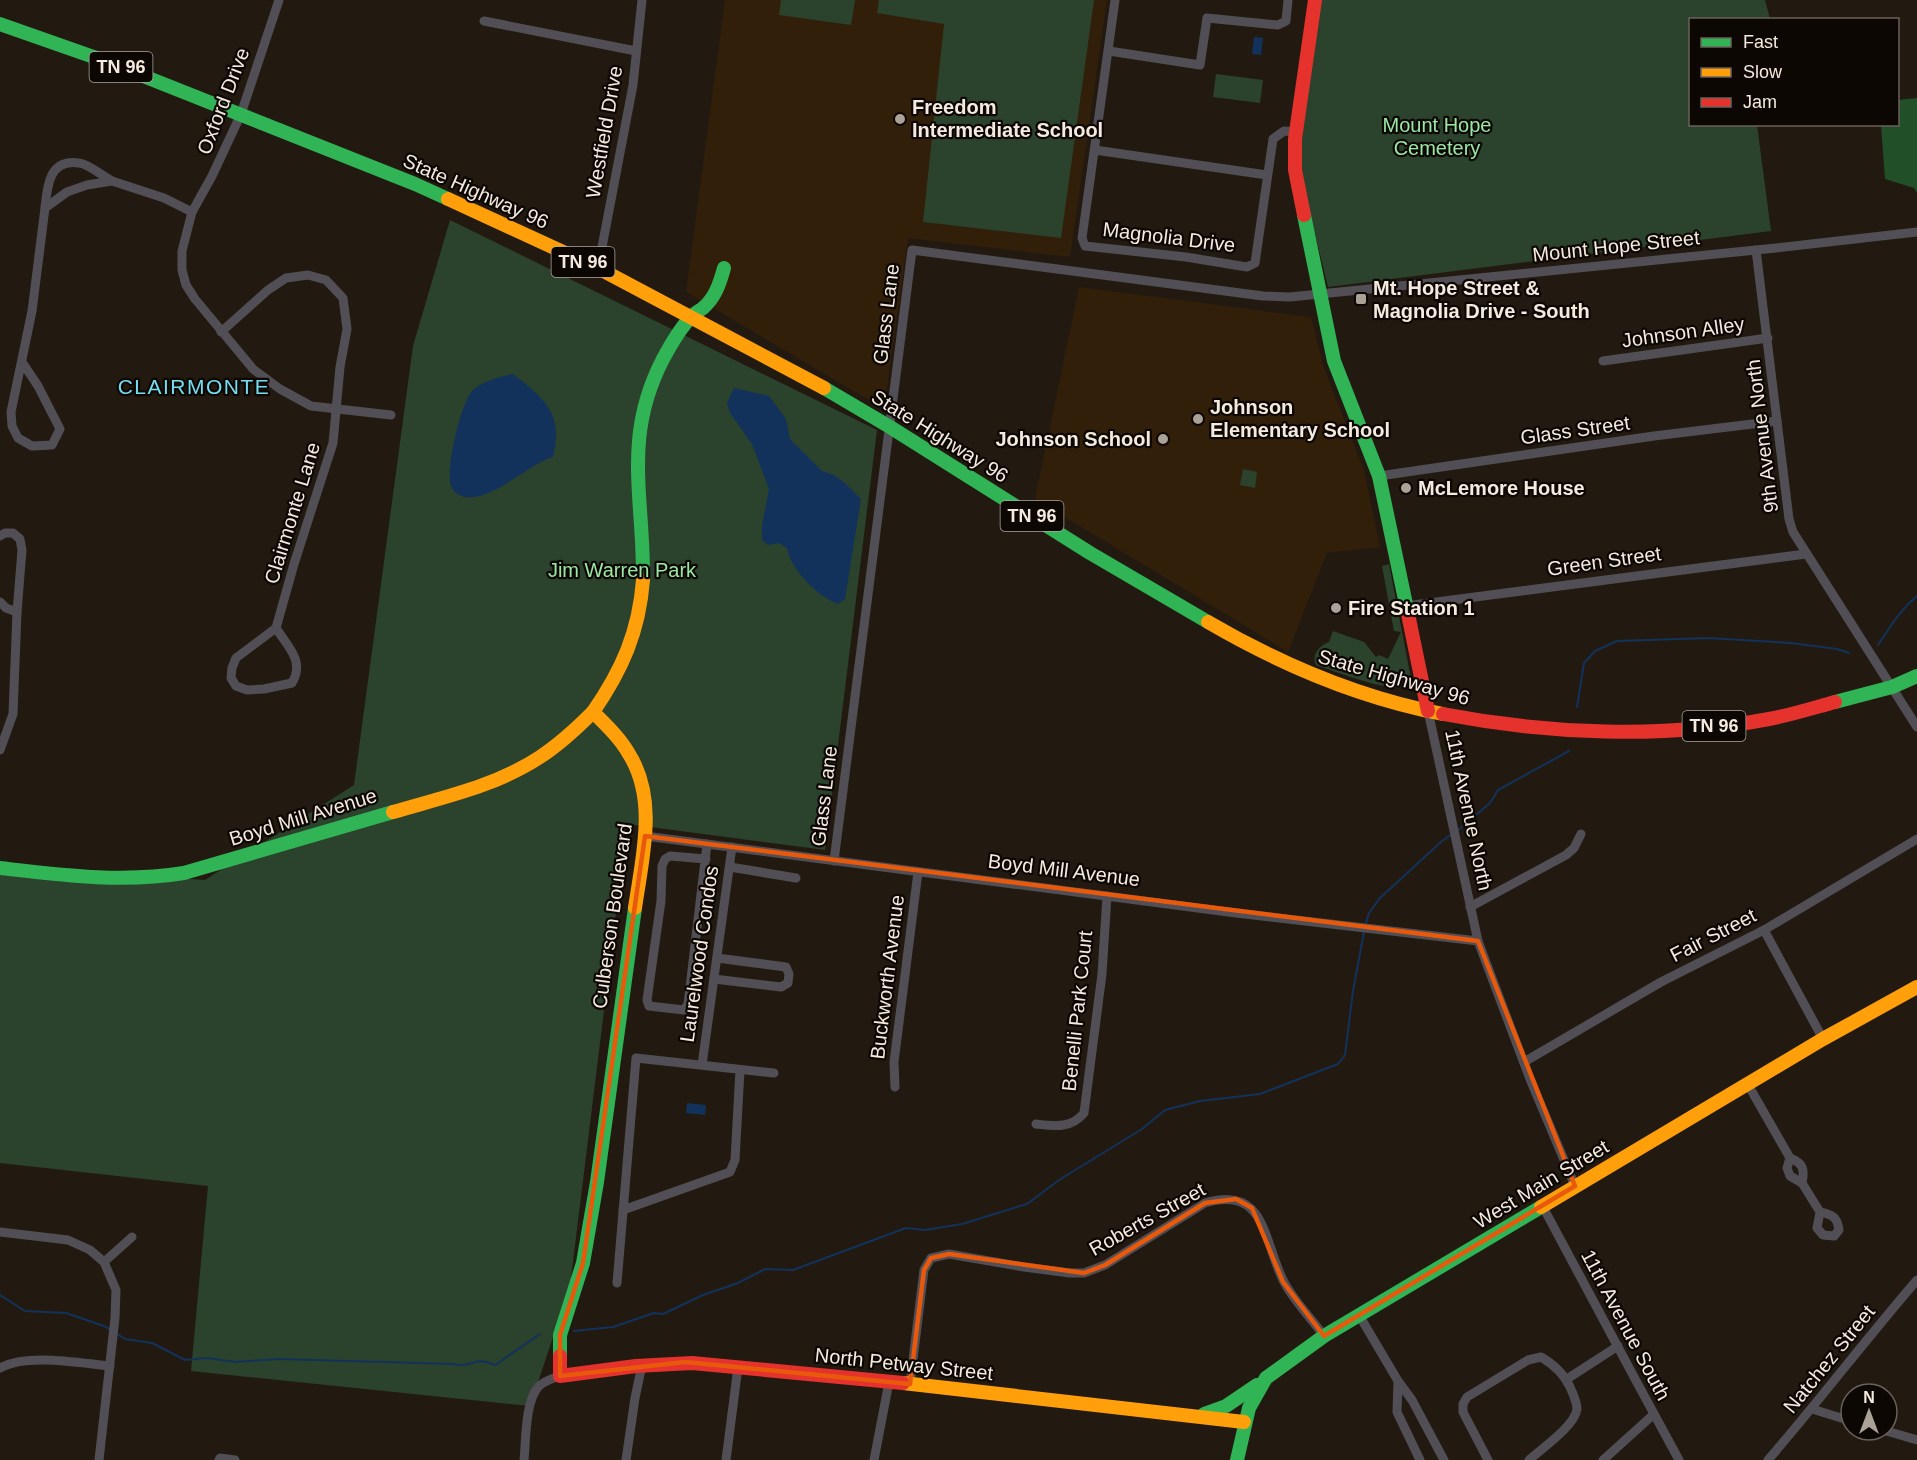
<svg xmlns="http://www.w3.org/2000/svg" width="1917" height="1460" font-family="Helvetica,sans-serif">
<style>
.built{fill:#311f0a}
.green{fill:#2b432c}
.forest{fill:#214f28}
.water{fill:#12325b}
.lines{fill:none;stroke-linecap:round;stroke-linejoin:round}
.stream{stroke:#12325b;stroke-width:2}
.street{stroke:#514f55;stroke-width:9}
.fast{stroke:#30b455;stroke-width:14}
.slow{stroke:#ff9f0a;stroke-width:14}
.jam{stroke:#e5322d;stroke-width:14}
.marked{fill:none;stroke:#e8590c;stroke-width:4.5;stroke-linejoin:round}
.poi-dot{fill:#aaa197;stroke:#0d0703;stroke-width:2}
.labels{text-anchor:middle;dominant-baseline:central;stroke-width:4.5;stroke-linejoin:round;paint-order:stroke}
.shield{fill:#0d0703;stroke:#afa69d;stroke-width:1.5}
.shield-label{font-size:18px;font-weight:bold;fill:#f4eadf}
.street-label{font-size:20px;fill:#f4eadf;stroke:#0d0703}
.poi-label{font-size:20px;font-weight:bold;fill:#f4eadf;stroke:#0d0703;text-anchor:start}
.park-label{font-size:20px;fill:#99e7a3;stroke:#0d0703}
.neighbourhood-label{font-size:21px;letter-spacing:1.5px;fill:#75ddf0;stroke:#0d0703}
</style>
<rect width="100%" height="100%" fill="#221a11"/>
<!-- built -->
<g class="built">
<path d="M725 0H1107L1070 257 908 238 884 409 686 292Z"/>
<path d="M1079 287 1311 317 1324 368 1364 470 1380 547 1327 553 1288 652 1035 499Z"/>
</g>
<!-- green -->
<g class="green">
<path d="M781 0H855L851 25 779 15Z"/>
<path d="M879 0H1094L1061 238 923 222 944 24 877 13Z"/>
<path d="M1321 0H1765L1770 19 1690 20V124L1757 125 1771 231 1328 287 1295 152Z"/>
<path d="M1216 74 1263 80 1260 103 1213 97Z"/>
<path d="M450 220 877 430 825 850 627 824 570 1286 530 1406 191 1371 208 1186 0 1163V867L205 880 354 785 413 346Z"/>
<path d="M1243 469 1257 472 1255 488 1240 485Z"/>
<path d="M1389 564 1412 684V686C1388 693 1340 673 1316 665 1311 655 1320 645 1329 642L1333 631 1364 642 1376 657 1379 655 1388 659 1401 632 1394 631 1382 566Z"/>
</g>
<!-- forest -->
<path class="forest" d="M1917 98V193L1914 188 1885 179 1881 125 1898 124V100Z"/>
<!-- water -->
<g class="water">
<path d="M1254 37 1263 38 1261 55 1252 54Z"/>
<path d="M513 374C545 399 564 414 553 457 525 466 493 501 465 497 460 496 453 492 451 486 445 470 461 400 474 389 486 380 499 377 513 374Z"/>
<path d="M734 388 769 396 786 419 790 439 822 471 834 475 846 484 861 499 845 599 838 604C817 596 791 570 787 548L779 543 768 545 762 540V525L769 489 752 444 730 413 727 403Z"/>
<path d="M687 1103 706 1105 705 1115 686 1113Z"/>
</g>
<g class="lines">
<!-- stream -->
<g class="stream">
<path d="M1878 645C1890 627 1900 610 1917 596"/>
<path d="M1577 707 1584 663 1595 651 1617 641 1709 638 1791 643 1837 649 1849 653"/>
<path d="M1457 831 1490 803 1498 790 1569 751"/>
<path d="M1365 926 1369 913 1380 898 1442 841 1452 834"/>
<path d="M0 1295 25 1311 66 1313 104 1326 112 1330"/>
<path d="M574 1331 613 1327 654 1313 663 1314 703 1295 738 1283 765 1269 793 1270 906 1228 925 1230 962 1224 1027 1204 1059 1180 1142 1129 1165 1110 1200 1101 1260 1094 1338 1064 1345 1055 1353 991 1364 932"/>
<path d="M116 1333 125 1339 152 1343 185 1360 207 1358 235 1362 278 1359 453 1364C472 1369 472 1355 495 1365L540 1334"/>
</g>
<!-- street -->
<g class="street">
<path d="M279 0 241 114 212 176 192 212 182 251V270L186 285 195 299 253 369 280 389 311 406 391 415"/>
<path d="M1115 0 1082 238 1085 246 1186 257 1247 267 1255 263 1273 139 1284 131 1296 132"/>
<path d="M484 21 636 51"/>
<path d="M1109 51 1200 65 1207 18 1278 25 1286 21 1288 0"/>
<path d="M1095 150 1267 175"/>
<path d="M45 208C47 187 49 158 79 163 89 164 102 176 112 181"/>
<path d="M1756 250 1789 519 1793 532 1917 727"/>
<path d="M598 268 633 85 642 0"/>
<path d="M221 332 268 290 286 278 308 275 326 280 343 298 347 329 340 367 333 443 294 564 276 628 236 658 232 668 231 678 236 686 247 690 264 689 292 683C305 661 288 647 276 628"/>
<path d="M1603 361 1768 338"/>
<path d="M22 362 38 386 60 429 52 445 32 446 18 438 12 426 11 412 32 311 45 208 67 192 87 185 112 181 164 198 192 212"/>
<path d="M1379 476 1654 436 1777 421"/>
<path d="M0 536 5 533H13L20 539 22 550 17 612 13 714 0 750"/>
<path d="M0 602 6 608 17 612"/>
<path d="M1406 606 1806 554"/>
<path d="M1428 711 1478 941 1530 1079 1575 1186"/>
<path d="M645 836 1236 913 1478 941"/>
<path d="M706 859 670 856 665 859 662 866 661 901 647 1000 649 1006 684 1010 688 1004C694 951 701 898 707 844"/>
<path d="M834 861 912 250 1263 296 1290 297 1776 248 1917 232"/>
<path d="M730 867 796 878"/>
<path d="M1470 907 1566 855 1574 848 1581 834"/>
<path d="M1764 930 1823 1039"/>
<path d="M714 979 781 987 788 983 789 974 786 967 717 958"/>
<path d="M1524 1062 1661 982 1764 930 1917 839"/>
<path d="M702 1065 732 847"/>
<path d="M1747 1083 1790 1158 1787 1168 1790 1176 1802 1183 1820 1212 1817 1228 1823 1235 1834 1236 1839 1230C1837 1216 1832 1215 1820 1212"/>
<path d="M895 1087 894 1062 918 872"/>
<path d="M1036 1124C1054 1126 1071 1129 1084 1113L1102 974 1107 896"/>
<path d="M1790 1158C1803 1163 1805 1169 1802 1183"/>
<path d="M1543 1207C1588 1291 1633 1376 1679 1460"/>
<path d="M623 1210 730 1172 735 1160 740 1070"/>
<path d="M0 1232 68 1240 90 1250 104 1262 116 1290 115 1318 99 1460"/>
<path d="M104 1262 132 1237"/>
<path d="M617 1283 636 1058 774 1073"/>
<path d="M1359 1315 1398 1381 1412 1400 1444 1460"/>
<path d="M0 1368C27 1353 79 1363 110 1366"/>
<path d="M1567 1379 1618 1346"/>
<path d="M1398 1381 1397 1412 1420 1460"/>
<path d="M910 1384 924 1270 931 1258 949 1254 1024 1267 1070 1273H1084L1105 1265 1205 1203C1266 1185 1263 1240 1283 1280 1292 1299 1312 1319 1324 1336"/>
<path d="M1812 1409 1851 1421"/>
<path d="M1883 1430 1917 1440"/>
<path d="M219 1460 220 1458 235 1460"/>
<path d="M524 1460C526 1441 525 1400 539 1386 545 1381 553 1378 560 1376"/>
<path d="M626 1460 635 1398 642 1365"/>
<path d="M726 1460 738 1367"/>
<path d="M874 1460 889 1382"/>
<path d="M1488 1460 1463 1412V1404L1467 1397 1528 1360 1541 1357C1553 1364 1564 1374 1570 1387 1573 1394 1577 1402 1577 1409 1575 1426 1541 1449 1529 1460"/>
<path d="M1603 1460 1653 1415"/>
<path d="M1768 1460C1819 1401 1866 1339 1917 1280"/>
</g>
<!-- fast -->
<g class="fast">
<path d="M0 24 108 62 415 184 448 199"/>
<path d="M1304 215 1334 361 1379 476 1407 609"/>
<path d="M824 388 890 427 1090 553 1208 622"/>
<path d="M643 580C644 497 622 438 663 359 671 344 680 328 692 316 695 313 699 311 703 308 715 298 720 283 724 268"/>
<path d="M1835 702 1892 687 1917 676"/>
<path d="M0 868C62 875 122 883 184 873L393 812"/>
<path d="M560 1356V1335L583 1263 597 1182 635 908"/>
<path d="M1204 1414 1226 1406 1257 1385"/>
<path d="M1237 1460 1249 1408 1266 1378 1324 1336 1541 1207"/>
</g>
<!-- slow -->
<g class="slow">
<path d="M448 199 598 268 824 388"/>
<path d="M1208 622C1280 664 1360 698 1443 714"/>
<path d="M393 812C444 797 496 786 540 757 560 744 577 728 593 712"/>
<path d="M635 908C642 858 658 800 629 754 620 738 606 725 593 712 622 670 639 632 643 580"/>
<path d="M1541 1207 1823 1039 1917 987"/>
<path d="M903 1383 1244 1422"/>
</g>
<!-- jam -->
<g class="jam">
<path d="M1304 215 1295 170V139L1315 0"/>
<path d="M1407 609 1428 711"/>
<path d="M1443 714C1547 734 1664 739 1769 719 1791 715 1813 708 1835 702"/>
<path d="M560 1356V1376L636 1366 692 1363 903 1383"/>
</g>
</g>
<!-- marked area -->
<path class="marked" d="M645 836 1478 941 1575 1186 1324 1336 1283 1282 1252 1208 1236 1199 1205 1203 1105 1265 1084 1273 949 1254 931 1258 924 1270 910 1384 685 1362 560 1376V1335L583 1263Z"/>
<!-- markers -->
<g class="poi-dot">
<circle cx="900" cy="119" r="6"/>
<rect x="1355" y="293" width="12" height="12" rx="3"/>
<circle cx="1198" cy="419" r="6"/>
<circle cx="1163" cy="439" r="6"/>
<circle cx="1406" cy="488" r="6"/>
<circle cx="1336" cy="608" r="6"/>
</g>
<g class="labels">
<!-- shield labels -->
<g class="shield">
<rect x="89.5" y="52" width="63" height="30" rx="4.5"/>
<rect x="551.5" y="247" width="63" height="30" rx="4.5"/>
<rect x="1000.5" y="501" width="63" height="30" rx="4.5"/>
<rect x="1682.5" y="711" width="63" height="30" rx="4.5"/>
</g>
<g class="shield-label">
<text x="121" y="67">TN 96</text>
<text x="583" y="262">TN 96</text>
<text x="1032" y="516">TN 96</text>
<text x="1714" y="726">TN 96</text>
</g>
<!-- street labels -->
<g class="street-label">
<text transform="translate(223 101) rotate(-69)">Oxford Drive</text>
<text transform="translate(604 132) rotate(-80)">Westfield Drive</text>
<text transform="translate(476 191) rotate(24)">State Highway 96</text>
<text transform="translate(1169 237) rotate(7)">Magnolia Drive</text>
<text transform="translate(1616 246) rotate(-6)">Mount Hope Street</text>
<text transform="translate(886 314) rotate(-83)">Glass Lane</text>
<text transform="translate(1683 332) rotate(-8)">Johnson Alley</text>
<text transform="translate(1575 430) rotate(-8)">Glass Street</text>
<text transform="translate(940 436) rotate(32)">State Highway 96</text>
<text transform="translate(1762 436) rotate(-97)">9th Avenue North</text>
<text transform="translate(292 513) rotate(-73)">Clairmonte Lane</text>
<text transform="translate(1604 561) rotate(-8)">Green Street</text>
<text transform="translate(1394 677) rotate(16)">State Highway 96</text>
<text transform="translate(824 796) rotate(-83)">Glass Lane</text>
<text transform="translate(1469 810) rotate(78)">11th Avenue North</text>
<text transform="translate(303 817) rotate(-17)">Boyd Mill Avenue</text>
<text transform="translate(1064 870) rotate(7)">Boyd Mill Avenue</text>
<text transform="translate(612 916) rotate(-82)">Culberson Boulevard</text>
<text transform="translate(1713 935) rotate(-27)">Fair Street</text>
<text transform="translate(699 954) rotate(-82)">Laurelwood Condos</text>
<text transform="translate(887 977) rotate(-83)">Buckworth Avenue</text>
<text transform="translate(1077 1011) rotate(-84)">Benelli Park Court</text>
<text transform="translate(1541 1184) rotate(-31)">West Main Street</text>
<text transform="translate(1147 1219) rotate(-29)">Roberts Street</text>
<text transform="translate(1626 1325) rotate(62)">11th Avenue South</text>
<text transform="translate(1829 1359) rotate(-51)">Natchez Street</text>
<text transform="translate(904 1364) rotate(6)">North Petway Street</text>
</g>
<!-- poi labels -->
<g class="poi-label">
<text x="912" y="107">Freedom<tspan x="912" dy="23">Intermediate School</tspan></text>
<text x="1373" y="288">Mt. Hope Street &amp;<tspan x="1373" dy="23">Magnolia Drive - South</tspan></text>
<text x="1210" y="407">Johnson<tspan x="1210" dy="23">Elementary School</tspan></text>
<text x="1151" y="439" text-anchor="end">Johnson School</text>
<text x="1418" y="488">McLemore House</text>
<text x="1348" y="608">Fire Station 1</text>
</g>
<!-- park labels -->
<g class="park-label">
<text x="1437" y="125">Mount Hope<tspan x="1437" dy="23">Cemetery</tspan></text>
<text x="622" y="570">Jim Warren Park</text>
</g>
<!-- neighbourhood labels -->
<g class="neighbourhood-label">
<text x="194" y="386">CLAIRMONTE</text>
</g>
</g>
<!-- legend -->
<rect x="1689" y="18" width="210" height="108" fill="#0d0703" stroke="#69625b" stroke-width="1.5"/>
<rect x="1701" y="38" width="30" height="9" fill="#30b455" stroke="#69625b" stroke-width="1.5"/>
<text x="1743" y="48" font-size="18" fill="#f4eadf">Fast</text>
<rect x="1701" y="68" width="30" height="9" fill="#ff9f0a" stroke="#69625b" stroke-width="1.5"/>
<text x="1743" y="78" font-size="18" fill="#f4eadf">Slow</text>
<rect x="1701" y="98" width="30" height="9" fill="#e5322d" stroke="#69625b" stroke-width="1.5"/>
<text x="1743" y="108" font-size="18" fill="#f4eadf">Jam</text>
<!-- north arrow -->
<g transform="translate(1869 1412)"><circle r="28" fill="#0d0703" stroke="#69625b" stroke-width="1.5"/>
<path d="M0-4.5L10 22L0 15L-10 22Z" fill="#aaa197"/>
<text y="-9" font-size="16" font-weight="bold" text-anchor="middle" fill="#f4eadf">N</text>
</g>
</svg>
